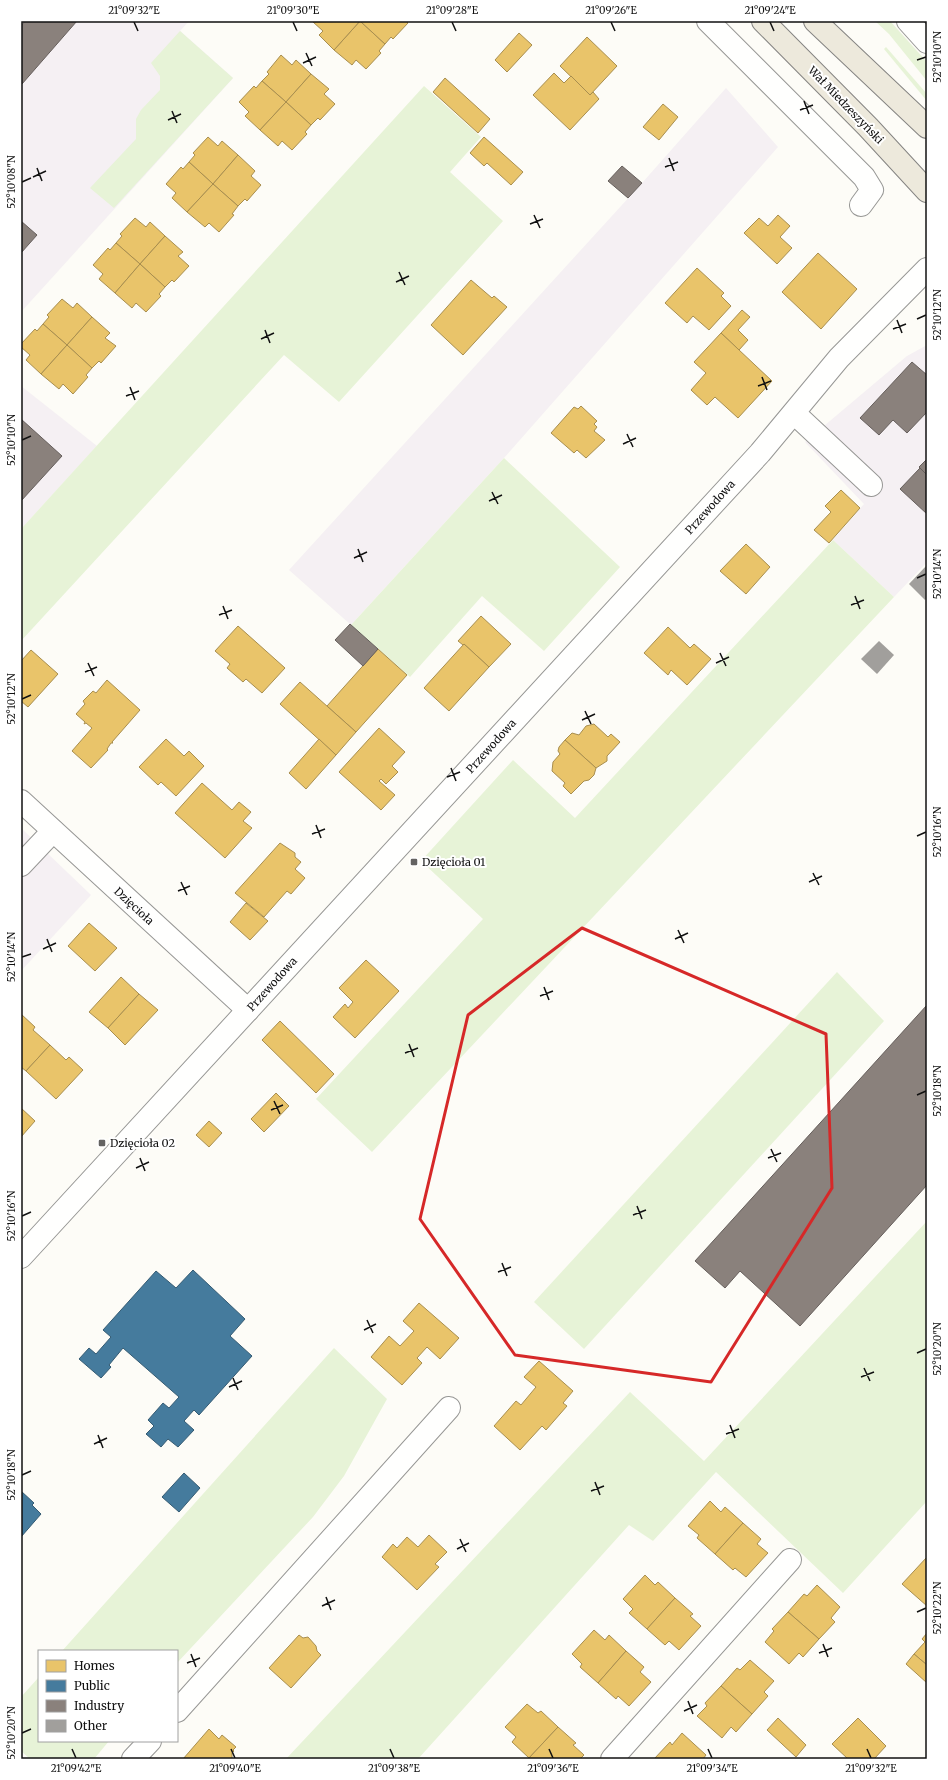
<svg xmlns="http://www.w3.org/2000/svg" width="948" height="1780" font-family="Merriweather,serif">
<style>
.industrial{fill:#f5f0f3}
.green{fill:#e7f3d7}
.homes{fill:#e9c46a;stroke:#a88e4f}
.public{fill:#457b9d;stroke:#355b73}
.industry{fill:#8a817c;stroke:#665f5c}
.building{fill:#a19f9c}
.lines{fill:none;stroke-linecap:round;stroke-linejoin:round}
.minor-casing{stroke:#979795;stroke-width:24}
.major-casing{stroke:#858482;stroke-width:24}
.minor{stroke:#fffffe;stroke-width:22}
.major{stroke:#ede9dc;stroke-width:22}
.marked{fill:none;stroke:#d62828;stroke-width:3;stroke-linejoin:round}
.ticks{fill:none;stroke:#111;stroke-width:1.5}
.poi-dot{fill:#646362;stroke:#fff;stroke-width:1.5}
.labels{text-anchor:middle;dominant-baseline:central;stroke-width:4;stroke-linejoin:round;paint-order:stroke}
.street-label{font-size:11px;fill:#111;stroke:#fff}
.poi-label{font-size:11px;fill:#111;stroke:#fff;text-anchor:start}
.neatline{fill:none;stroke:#111;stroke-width:1.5}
.ticks-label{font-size:10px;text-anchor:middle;fill:#111}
</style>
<rect width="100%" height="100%" fill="#fdfcf7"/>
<!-- industrial -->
<g class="industrial">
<path d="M21 21H189L180 31 233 78 21 312Z"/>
<path d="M726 88 778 147 504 458 351 625 289 570 642 183Z"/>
<path d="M927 345V562L894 597 833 540 864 504 805 442 907 356Z"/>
<path d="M21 386 97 446 21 529Z"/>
<path d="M21 828 91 895 21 971Z"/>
</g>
<!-- green -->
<g class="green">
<path d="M875 21H890L927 62V81L889 34Z"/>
<path d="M180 31 233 78 114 208 90 188 136 139V119L141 110 160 90V76L151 63Z"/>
<path d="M886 47 927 94V101L884 49Z"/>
<path d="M424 86 481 137 450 172 503 221 339 402 284 355 21 641V529Z"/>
<path d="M504 458 620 567 544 651 482 596 410 677 351 625Z"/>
<path d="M833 540 894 597 372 1152 316 1099 483 919 421 861 513 760 575 818Z"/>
<path d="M837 972 884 1021 584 1349 534 1302Z"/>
<path d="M927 1221V1501L843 1593 716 1472 653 1541 629 1525 418 1759H286L630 1392 704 1461Z"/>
<path d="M334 1348 387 1399 344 1476 313 1517 177 1663V1651H62Z"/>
<path d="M39 1677V1741H109L94 1759H30L21 1751V1697Z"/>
</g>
<!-- homes -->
<g class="homes">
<path d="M360 21 385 44 379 51 381 53 366 69 356 60 352 65 334 50Z"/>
<path d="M360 21H406L408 23 393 39 391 37 385 44Z"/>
<path d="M360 21 334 50 319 35 323 31 313 22Z"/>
<path d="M519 33 532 45 507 72 495 60Z"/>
<path d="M587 37 617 66 590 95 560 66Z"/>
<path d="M281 55 292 65 296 60 311 74 286 102 262 81 269 74 267 72Z"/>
<path d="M554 73 564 83 571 76 590 95 593 92 599 99 570 130 533 95Z"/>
<path d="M311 74 329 89 324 94 335 104 320 120 318 118 311 125 286 102Z"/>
<path d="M445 78 490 119 478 133 433 92Z"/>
<path d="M262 81 286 102 260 130 245 116 249 112 239 102 254 86 256 88Z"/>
<path d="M286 102 311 125 305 132 307 134 292 150 282 141 278 146 260 130Z"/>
<path d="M663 104 678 117 659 140 643 127Z"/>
<path d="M208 137 218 146 222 141 238 155 213 184 189 162 195 155 193 153Z"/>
<path d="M484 137 523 172 511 185 487 163 484 166 470 153Z"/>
<path d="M238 155 255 171 251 176 261 185 247 201 245 199 238 206 213 184Z"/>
<path d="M189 162 213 184 187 212 172 198 176 193 166 184 181 167 183 169Z"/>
<path d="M213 184 238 206 232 214 234 215 219 232 209 223 205 227 187 212Z"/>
<path d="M778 215 790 226 780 237 792 248 777 264 744 233 759 218 768 226Z"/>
<path d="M135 218 146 227 150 222 165 236 140 264 116 243 122 236 120 234Z"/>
<path d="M165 236 183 252 178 256 189 266 174 282 172 280 165 287 140 264Z"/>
<path d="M116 243 140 264 115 293 99 279 103 274 93 265 108 248 110 250Z"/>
<path d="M818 253 857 289 821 329 782 292Z"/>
<path d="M140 264 165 287 159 294 161 296 146 312 136 303 132 308 115 293Z"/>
<path d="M697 268 724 293 721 296 731 306 709 330 693 316 687 323 665 303Z"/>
<path d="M471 280 492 298 494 296 507 307 463 355 431 325Z"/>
<path d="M62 299 73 308 77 303 92 317 67 345 43 324 49 317 47 315Z"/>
<path d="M742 310 750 317 738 330 748 340 739 350 721 333Z"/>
<path d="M92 317 110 333 105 338 116 346 101 363 99 361 92 368 67 345Z"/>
<path d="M43 324 67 345 41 374 26 360 30 355 21 347V344L35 329 37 331Z"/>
<path d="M721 333 772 381 738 418 715 397 707 405 691 390 706 373 694 362Z"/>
<path d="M67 345 92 368 86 375 88 377 73 394 63 384 59 389 41 374Z"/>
<path d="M581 406 597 421 594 424 597 427 594 431 605 440 586 458 577 450 574 453 551 433 574 407 578 409Z"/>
<path d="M841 490 860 508 829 543 814 530 831 512 825 506Z"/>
<path d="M746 544 770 567 746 594 720 571Z"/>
<path d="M481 616 511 644 489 667 464 644 463 645 458 641Z"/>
<path d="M238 626 285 668 262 693 246 679 243 682 227 668 230 664 215 651Z"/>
<path d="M668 627 690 648 694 644 711 659 687 685 671 670 668 675 644 653Z"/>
<path d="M464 644 489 667 449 711 424 688Z"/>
<path d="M378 649 407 675 356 732 327 706Z"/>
<path d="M31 650 58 674 28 707 21 701V661Z"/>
<path d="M107 680 140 710 112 742 113 743H111L107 749 108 750 91 768 72 751 92 728 86 723 84 724 85 722 76 714 85 704 83 701 93 691 96 693Z"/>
<path d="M300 682 356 732 336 755 280 704Z"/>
<path d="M594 724 608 737 611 734 620 742 607 756V761L596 768 565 740 572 733 579 735 586 726Z"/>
<path d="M379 728 405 752 392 766 398 772 386 784 381 779 379 781 395 795 381 810 339 772Z"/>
<path d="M166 739 184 756 189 751 204 766 176 796 161 782 158 785 139 767Z"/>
<path d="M319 739 336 755 306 789 289 773Z"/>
<path d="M565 740 596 768 594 775 589 780 584 781 571 794 563 786 565 783 552 771 553 762 560 754 558 751 559 747Z"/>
<path d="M202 783 232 810 239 802 251 812 243 821 252 828 225 858 175 813Z"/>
<path d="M280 843 295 853V857L301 862 295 869 305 878 291 894 287 891 264 917 235 893Z"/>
<path d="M246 903 268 921 250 940 230 922Z"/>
<path d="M89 923 117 948 95 971 68 946Z"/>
<path d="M366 960 399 991 355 1038 333 1017 345 1004 348 1008 353 1002 339 988Z"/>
<path d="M121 977 139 994 108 1028 89 1012Z"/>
<path d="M139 994 158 1010 125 1045 108 1028Z"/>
<path d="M21 1014 35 1027 33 1030 50 1045 26 1071 21 1067Z"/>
<path d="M280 1021 334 1074 316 1093 262 1040Z"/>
<path d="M50 1045 66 1060 69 1057 83 1070 56 1099 26 1071Z"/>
<path d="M276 1093 289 1106 264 1132 251 1119Z"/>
<path d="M21 1108 35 1121 21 1137Z"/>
<path d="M209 1121 222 1133 209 1147 196 1135Z"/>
<path d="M419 1303 459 1338 440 1359 427 1347 417 1358 422 1363 402 1385 371 1357 389 1336 400 1346 414 1331 403 1321Z"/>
<path d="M539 1361 573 1391 563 1403 567 1406 546 1430 542 1426 520 1450 494 1426 516 1401 521 1405 536 1387 524 1377Z"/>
<path d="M710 1501 721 1512 725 1507 743 1523 715 1554 697 1538 699 1535 688 1526Z"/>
<path d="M743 1523 761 1539 757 1544 768 1553 746 1577 735 1568 733 1570 715 1554Z"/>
<path d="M429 1535 447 1552 435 1564 439 1567 417 1590 382 1557 393 1544 397 1548 407 1537 418 1547Z"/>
<path d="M927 1557V1606L902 1584Z"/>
<path d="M645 1575 655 1585 658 1582 675 1598 647 1629 629 1613 633 1609 623 1599Z"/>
<path d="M817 1585 840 1607 831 1618 835 1622 819 1639 788 1612 804 1594 807 1596Z"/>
<path d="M675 1598 693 1614 690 1616 701 1626 679 1650 669 1641 665 1645 647 1629Z"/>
<path d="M788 1612 819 1639 803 1657 799 1653 789 1664 765 1642 774 1631 772 1629Z"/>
<path d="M594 1630 605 1640 609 1635 626 1651 598 1683 580 1667 582 1664 572 1654Z"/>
<path d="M927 1633V1665L914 1654 925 1642 922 1639Z"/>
<path d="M299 1635 303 1638 308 1637 316 1646 317 1651 321 1655 291 1688 269 1668Z"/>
<path d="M626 1651 644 1667 640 1672 651 1682 629 1706 618 1696 616 1699 598 1683Z"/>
<path d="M914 1654 927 1665V1683L906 1664Z"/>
<path d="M750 1660 774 1681 764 1692 768 1696 752 1714 721 1686 737 1668 740 1670Z"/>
<path d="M721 1686 752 1714 736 1732 731 1727 722 1738 697 1716 707 1706 705 1703Z"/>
<path d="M527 1704 538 1713 541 1711 558 1727 529 1758 512 1742 516 1737 505 1727Z"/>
<path d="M778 1718 806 1745 796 1757 767 1730Z"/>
<path d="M858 1718 886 1746 874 1759H848L832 1744Z"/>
<path d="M558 1727 576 1743 573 1745 584 1755 580 1759H531L529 1758Z"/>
<path d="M209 1729 219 1739 222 1735 236 1747 233 1750 234 1751 232 1753V1759H183Z"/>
<path d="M682 1733 706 1755 703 1759H654L670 1742 672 1745Z"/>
</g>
<!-- public -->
<g class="public">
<path d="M193 1270 245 1319 230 1336 252 1356 199 1415 194 1410 184 1421 194 1430 178 1447 168 1439 161 1447 146 1434 154 1426 148 1420 163 1403 169 1408 179 1397 123 1348 109 1365 111 1367 101 1378 79 1359 89 1348 96 1354 111 1337 103 1330 156 1271 176 1288Z"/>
<path d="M184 1473 200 1488 179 1512 162 1497Z"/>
<path d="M21 1491 34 1503 32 1505 41 1514 21 1537Z"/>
</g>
<!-- industry -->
<g class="industry">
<path d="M25 21H77L22 84 21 83V26Z"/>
<path d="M622 166 642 183 628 198 608 181Z"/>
<path d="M21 221 37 235 21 253Z"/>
<path d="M912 362 927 375V412L907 433 893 420 879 435 860 418Z"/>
<path d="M21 419 62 456 21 501Z"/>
<path d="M927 459V475L919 467Z"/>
<path d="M920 468 927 475V514L900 489Z"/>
<path d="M350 624 378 649 363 666 335 640Z"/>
<path d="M927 1005V1185L800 1326 740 1271 725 1288 695 1261Z"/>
</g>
<!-- building -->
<g class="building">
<path d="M927 565V598L925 600 909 584Z"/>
<path d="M879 641 894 655 877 674 861 659Z"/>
</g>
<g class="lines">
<!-- minor casing -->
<g class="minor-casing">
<g id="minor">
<path d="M708 21 864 177 872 190 861 205"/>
<path d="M908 21 927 42"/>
<path d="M794 413 871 485"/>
<path d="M21 801 248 1010"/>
<path d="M21 865 53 831"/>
<path d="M21 1257 760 453 839 358 927 269"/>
<path d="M177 1711 449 1408"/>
<path d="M133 1759 150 1741"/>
<path d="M612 1759 790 1560"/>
</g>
</g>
<!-- major casing -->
<g class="major-casing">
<g id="major">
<path d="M763 21 868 127 927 191"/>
<path d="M815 21 927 127"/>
</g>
</g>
<!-- minor -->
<use href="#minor" class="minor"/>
<!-- major -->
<use href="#major" class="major"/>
</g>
<!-- marked area -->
<path class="marked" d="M582 928 826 1034 832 1188 711 1382 515 1355 420 1219 468 1015Z"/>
<!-- ticks -->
<path class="ticks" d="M134 22 138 31M293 22 297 31M452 22 456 31M611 22 615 31M770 22 774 31M306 53 312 66M917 60 926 57M303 63 316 57M804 101 809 114M800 110 813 105M172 111 177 123M168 120 181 114M669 158 674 171M665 167 678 162M37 168 42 181M33 177 46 171M22 182 31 178M534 215 540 228M530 224 543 219M399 272 405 285M396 282 409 276M917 319 926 315M897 320 902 333M893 329 906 324M265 330 270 343M261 339 274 333M762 377 767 390M758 386 771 381M130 387 135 400M126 396 139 391M627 434 633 447M22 440 31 436M623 444 636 438M492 492 498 504M489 501 502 495M358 549 363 562M354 558 367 552M917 578 926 574M855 596 860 609M851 605 864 600M223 606 228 619M219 615 232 610M720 653 726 666M88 663 94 676M716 663 729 657M85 672 97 667M22 699 31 695M585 711 591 724M582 720 595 714M451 768 456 781M447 777 460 772M316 825 321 838M312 834 325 829M917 836 926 832M813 873 819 885M181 882 187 895M809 882 822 876M178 891 190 886M678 930 684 943M47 939 52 952M675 939 688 933M43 949 56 943M22 957 31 954M544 987 549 1000M540 996 553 991M409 1044 414 1057M405 1053 418 1048M917 1095 926 1091M274 1101 280 1114M271 1110 283 1105M771 1149 777 1162M140 1158 145 1171M768 1158 781 1153M136 1168 149 1162M637 1206 642 1219M633 1215 646 1210M22 1216 31 1212M502 1263 507 1276M498 1272 511 1267M367 1320 373 1333M364 1330 376 1324M917 1353 926 1349M864 1368 870 1381M861 1377 874 1372M233 1378 238 1390M229 1387 242 1381M730 1425 735 1438M726 1434 739 1429M98 1435 103 1448M94 1444 107 1438M22 1475 31 1471M595 1482 600 1495M591 1491 604 1486M460 1539 466 1552M457 1549 469 1543M326 1597 331 1610M322 1606 335 1600M917 1612 926 1608M823 1644 828 1657M819 1653 832 1648M191 1654 196 1667M187 1663 200 1658M688 1701 693 1714M684 1711 697 1705M22 1733 31 1729M72 1749 76 1758M231 1749 235 1758M390 1749 394 1758M549 1749 553 1758M708 1749 712 1758M867 1749 871 1758"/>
<!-- markers -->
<g class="poi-dot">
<rect x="410" y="858" width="8" height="8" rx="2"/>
<rect x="98" y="1139" width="8" height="8" rx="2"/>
</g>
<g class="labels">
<!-- street labels -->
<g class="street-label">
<text transform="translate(846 105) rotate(46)">Wał Miedzeszyński</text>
<text transform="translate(710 507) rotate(-48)">Przewodowa</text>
<text transform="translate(491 746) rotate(-48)">Przewodowa</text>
<text transform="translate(134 906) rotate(43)">Dzięcioła</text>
<text transform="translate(272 984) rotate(-48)">Przewodowa</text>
</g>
<!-- poi labels -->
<g class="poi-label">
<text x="422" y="862">Dzięcioła 01</text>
<text x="110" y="1143">Dzięcioła 02</text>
</g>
</g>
<!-- border -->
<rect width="948" height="1780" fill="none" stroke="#ffffff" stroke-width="44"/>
<!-- legend -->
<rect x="38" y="1650" width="140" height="92" fill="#ffffff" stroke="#a0a0a0"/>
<rect x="46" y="1660" width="20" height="12" fill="#e9c46a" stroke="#a0a0a0"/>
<text x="74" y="1670" font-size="12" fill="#111111">Homes</text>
<rect x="46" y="1680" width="20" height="12" fill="#457b9d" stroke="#a0a0a0"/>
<text x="74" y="1690" font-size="12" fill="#111111">Public</text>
<rect x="46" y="1700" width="20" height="12" fill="#8a817c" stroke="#a0a0a0"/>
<text x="74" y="1710" font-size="12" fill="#111111">Industry</text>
<rect x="46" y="1720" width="20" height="12" fill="#a19f9c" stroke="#a0a0a0"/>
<text x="74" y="1730" font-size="12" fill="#111111">Other</text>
<rect x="22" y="22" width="904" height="1736" class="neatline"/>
<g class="ticks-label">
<text x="134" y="14">21°09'32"E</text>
<text x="293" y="14">21°09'30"E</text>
<text x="452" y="14">21°09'28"E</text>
<text x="611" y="14">21°09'26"E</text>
<text x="770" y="14">21°09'24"E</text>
<text transform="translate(937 57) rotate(-90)" y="4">52°10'10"N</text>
<text transform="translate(11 182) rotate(-90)" y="4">52°10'08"N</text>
<text transform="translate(937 315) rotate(-90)" y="4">52°10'12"N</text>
<text transform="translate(11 440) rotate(-90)" y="4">52°10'10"N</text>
<text transform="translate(937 574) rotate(-90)" y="4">52°10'14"N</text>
<text transform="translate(11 699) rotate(-90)" y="4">52°10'12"N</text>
<text transform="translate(937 832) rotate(-90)" y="4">52°10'16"N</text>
<text transform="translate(11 957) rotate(-90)" y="4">52°10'14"N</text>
<text transform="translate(937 1091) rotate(-90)" y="4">52°10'18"N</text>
<text transform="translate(11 1216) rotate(-90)" y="4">52°10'16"N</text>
<text transform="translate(937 1349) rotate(-90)" y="4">52°10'20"N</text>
<text transform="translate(11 1475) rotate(-90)" y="4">52°10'18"N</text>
<text transform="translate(937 1608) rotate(-90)" y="4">52°10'22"N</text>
<text transform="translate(11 1733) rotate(-90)" y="4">52°10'20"N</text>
<text x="76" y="1772">21°09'42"E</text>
<text x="235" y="1772">21°09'40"E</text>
<text x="394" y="1772">21°09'38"E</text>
<text x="553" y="1772">21°09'36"E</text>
<text x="712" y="1772">21°09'34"E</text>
<text x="871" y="1772">21°09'32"E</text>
</g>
</svg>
